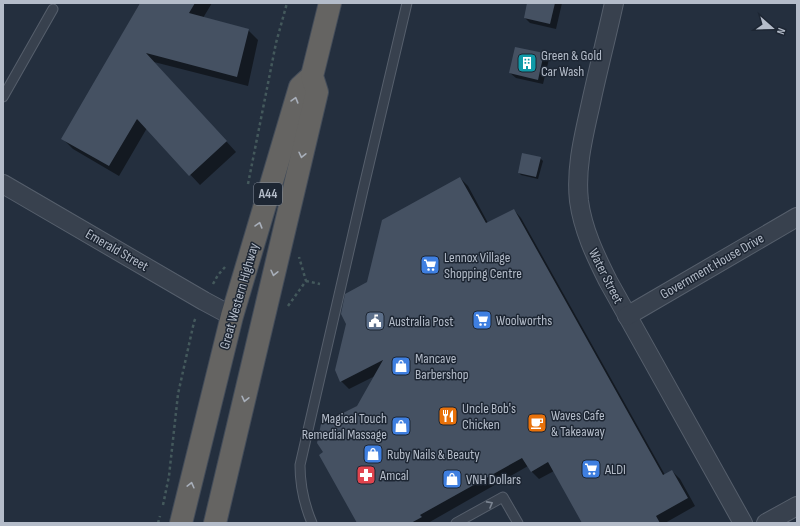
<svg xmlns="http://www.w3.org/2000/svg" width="800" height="526" font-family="'Sofia Sans Condensed',sans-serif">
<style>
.shadow{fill:#0007}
.building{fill:#455162}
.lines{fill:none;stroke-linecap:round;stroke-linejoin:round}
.service-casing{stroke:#565f6c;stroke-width:11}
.minor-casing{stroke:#565f6c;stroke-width:20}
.trunk-casing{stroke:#434c59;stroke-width:24}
.path{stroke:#44595c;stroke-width:2.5;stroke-dasharray:3 3;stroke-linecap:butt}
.service{stroke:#38414e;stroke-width:9}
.minor{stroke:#38414e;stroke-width:18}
.trunk{stroke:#656462;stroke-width:22}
.oneway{stroke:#a8afba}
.oneway2{stroke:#7c8592}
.labels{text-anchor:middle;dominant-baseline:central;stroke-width:3;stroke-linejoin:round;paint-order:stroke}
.shield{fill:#1d2633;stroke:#878f9c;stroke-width:1}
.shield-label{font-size:13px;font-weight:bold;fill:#b4bcc9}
.poi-label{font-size:14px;fill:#b4bcc9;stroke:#1d2633;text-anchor:start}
.street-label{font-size:14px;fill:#b4bcc9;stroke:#1d2633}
</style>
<rect width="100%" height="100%" fill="#242f3e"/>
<!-- shadow -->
<g class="shadow">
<path d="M140 3H212L203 18 248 30 258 40 248 86 154 62 236 152 200 185 147 128 119 176 73 149 63 139Z"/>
<path d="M528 3H562L556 29 530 23 525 18Z"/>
<path d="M544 54 549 59 543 84 516 78 510 73Z"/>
<path d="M540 158 543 161 538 179 521 175 519 173Z"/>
<path d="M460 178 468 186 488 223 514 210 521 218 665 475 672 471 680 479 695 506 665 523H583L554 471 539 479 531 471 528 466 428 523H358L324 453 358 406 375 376 349 389 341 381 368 282Z"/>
</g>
<!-- building -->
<g class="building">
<path d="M140 3H195L189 13 249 29 237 77 146 53 227 141 189 176 137 119 109 166 61 139Z"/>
<path d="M527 3H555L550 24 524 18Z"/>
<path d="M515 47 544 53 538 80 509 73Z"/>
<path d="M522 153 541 157 536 177 518 173Z"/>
<path d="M460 177 486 223 514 209 663 475 672 470 688 498 656 516 660 523H582L548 462 531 472 522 458 420 515 422 517 411 523H357L319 455 323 452 317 443 321 424 357 406 383 360 340 382 335 370 346 324 341 314 345 294 367 282 382 220Z"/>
</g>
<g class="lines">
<!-- service casing -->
<g class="service-casing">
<g id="service">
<path d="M3 97 53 9"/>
<path d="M312 523C304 504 300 486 300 465L363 190 407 3"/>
<path d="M456 523 503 497 518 523"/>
</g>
</g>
<!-- minor casing -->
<g class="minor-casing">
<g id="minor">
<path d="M614 3C607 35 599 66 592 98 585 131 575 166 579 201 583 230 595 255 608 281L743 523"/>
<path d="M3 184 204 301 232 316"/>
<path d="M627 316 797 217"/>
<path d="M766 523 797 506"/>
</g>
</g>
<!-- trunk casing -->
<g class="trunk-casing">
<g id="trunk">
<path d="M181 523 232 316 300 87 312 76"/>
<path d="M215 523 317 92 312 76 330 3"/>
</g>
</g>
<!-- path -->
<g class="path">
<path d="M248 184 276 43 287 3"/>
<path d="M306 281 320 284"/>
<path d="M213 284 218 275 225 267"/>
<path d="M288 306 306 281 299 257"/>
<path d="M163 505 169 476 178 394 194 322 196 317"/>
<path d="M158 523 160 516"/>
</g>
<!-- service -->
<use href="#service" class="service"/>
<!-- minor -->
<use href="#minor" class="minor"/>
<!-- trunk -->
<use href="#trunk" class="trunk"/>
</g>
<!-- one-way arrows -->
<defs><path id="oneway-chevron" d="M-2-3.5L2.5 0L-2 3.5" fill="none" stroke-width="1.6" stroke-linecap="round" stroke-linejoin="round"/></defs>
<g class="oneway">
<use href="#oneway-chevron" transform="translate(295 100) rotate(-74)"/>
<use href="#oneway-chevron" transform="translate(302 155) rotate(103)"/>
<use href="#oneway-chevron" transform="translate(259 225) rotate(-74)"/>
<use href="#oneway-chevron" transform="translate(274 273) rotate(103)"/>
<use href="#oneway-chevron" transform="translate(245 399) rotate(103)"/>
<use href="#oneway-chevron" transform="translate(191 485) rotate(-76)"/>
</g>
<use class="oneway2" href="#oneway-chevron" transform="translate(490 504) rotate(-29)"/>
<!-- icons -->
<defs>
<g id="building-square" transform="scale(1)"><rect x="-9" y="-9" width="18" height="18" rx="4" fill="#0f9aa8" stroke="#1d2633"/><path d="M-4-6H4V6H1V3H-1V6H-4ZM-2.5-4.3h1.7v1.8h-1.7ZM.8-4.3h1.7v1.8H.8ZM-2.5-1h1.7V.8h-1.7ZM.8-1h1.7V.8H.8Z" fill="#fff"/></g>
<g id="supermarket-square" transform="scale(1)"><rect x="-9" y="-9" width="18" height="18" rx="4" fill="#3f7fe0" stroke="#1d2633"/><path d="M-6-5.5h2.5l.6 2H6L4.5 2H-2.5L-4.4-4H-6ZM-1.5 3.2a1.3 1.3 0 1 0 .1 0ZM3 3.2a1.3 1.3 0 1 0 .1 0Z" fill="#fff"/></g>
<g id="civic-square" transform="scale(1)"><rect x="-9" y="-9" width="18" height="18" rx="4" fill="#5c6f8a" stroke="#1d2633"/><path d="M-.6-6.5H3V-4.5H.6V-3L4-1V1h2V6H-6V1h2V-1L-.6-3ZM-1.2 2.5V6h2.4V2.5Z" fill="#fff"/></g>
<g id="shop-square" transform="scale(1)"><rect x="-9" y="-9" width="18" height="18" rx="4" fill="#3f7fe0" stroke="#1d2633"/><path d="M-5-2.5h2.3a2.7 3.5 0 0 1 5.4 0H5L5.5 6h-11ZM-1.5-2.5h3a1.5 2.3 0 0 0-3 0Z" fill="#fff"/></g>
<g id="restaurant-square" transform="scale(1)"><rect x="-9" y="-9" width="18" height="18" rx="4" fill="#e8710a" stroke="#1d2633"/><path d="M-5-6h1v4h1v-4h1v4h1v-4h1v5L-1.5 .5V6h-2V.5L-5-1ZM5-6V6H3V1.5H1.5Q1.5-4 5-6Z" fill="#fff"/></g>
<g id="cafe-square" transform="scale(1)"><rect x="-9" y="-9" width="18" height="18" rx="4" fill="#e8710a" stroke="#1d2633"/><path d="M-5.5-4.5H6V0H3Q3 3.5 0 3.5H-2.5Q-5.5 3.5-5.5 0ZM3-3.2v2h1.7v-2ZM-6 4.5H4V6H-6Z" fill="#fff"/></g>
<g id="pharmacy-square" transform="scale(1)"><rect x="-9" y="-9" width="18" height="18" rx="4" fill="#e0444e" stroke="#1d2633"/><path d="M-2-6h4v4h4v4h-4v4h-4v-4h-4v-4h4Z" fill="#fff"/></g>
</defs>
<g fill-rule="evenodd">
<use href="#building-square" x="527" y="63"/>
<use href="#supermarket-square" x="430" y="265"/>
<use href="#supermarket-square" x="482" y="320"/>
<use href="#civic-square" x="375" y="321"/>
<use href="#shop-square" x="401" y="366"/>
<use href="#restaurant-square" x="448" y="416"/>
<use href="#cafe-square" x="537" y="423"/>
<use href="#shop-square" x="401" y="426"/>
<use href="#shop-square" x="373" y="454"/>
<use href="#supermarket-square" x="591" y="469"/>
<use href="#pharmacy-square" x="366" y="475"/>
<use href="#shop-square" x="452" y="479"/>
</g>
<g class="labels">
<!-- shield labels -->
<rect class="shield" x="254" y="183" width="28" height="22" rx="3"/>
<g class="shield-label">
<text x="268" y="194">A44</text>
</g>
<!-- poi labels -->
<g class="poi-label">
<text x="541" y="55">Green &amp; Gold<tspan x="541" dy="16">Car Wash</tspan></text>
<text x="444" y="257">Lennox Village<tspan x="444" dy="16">Shopping Centre</tspan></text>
<text x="496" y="320">Woolworths</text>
<text x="389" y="321">Australia Post</text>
<text x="415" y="358">Mancave<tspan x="415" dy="16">Barbershop</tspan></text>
<text x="462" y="408">Uncle Bob's<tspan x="462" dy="16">Chicken</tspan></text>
<text x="551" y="415">Waves Cafe<tspan x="551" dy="16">&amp; Takeaway</tspan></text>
<text x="387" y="418" text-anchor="end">Magical Touch<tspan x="387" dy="16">Remedial Massage</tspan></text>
<text x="387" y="454">Ruby Nails &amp; Beauty</text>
<text x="605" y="469">ALDI</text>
<text x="380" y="475">Amcal</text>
<text x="466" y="479">VNH Dollars</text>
</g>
<!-- street labels -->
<g class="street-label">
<text transform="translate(117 250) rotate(30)">Emerald Street</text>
<text transform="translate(712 266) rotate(-30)">Government House Drive</text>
<text transform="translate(606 276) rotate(63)">Water Street</text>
<text transform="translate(239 296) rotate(-74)">Great Western Highway</text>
</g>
</g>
<!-- border -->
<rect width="800" height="526" fill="none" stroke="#b4bcc9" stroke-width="8"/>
<!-- north arrow -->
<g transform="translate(772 28) rotate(110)" stroke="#1d2633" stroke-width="3" paint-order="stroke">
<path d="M0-3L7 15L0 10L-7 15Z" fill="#b4bcc9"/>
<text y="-6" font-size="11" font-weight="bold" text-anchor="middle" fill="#b4bcc9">N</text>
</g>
</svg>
